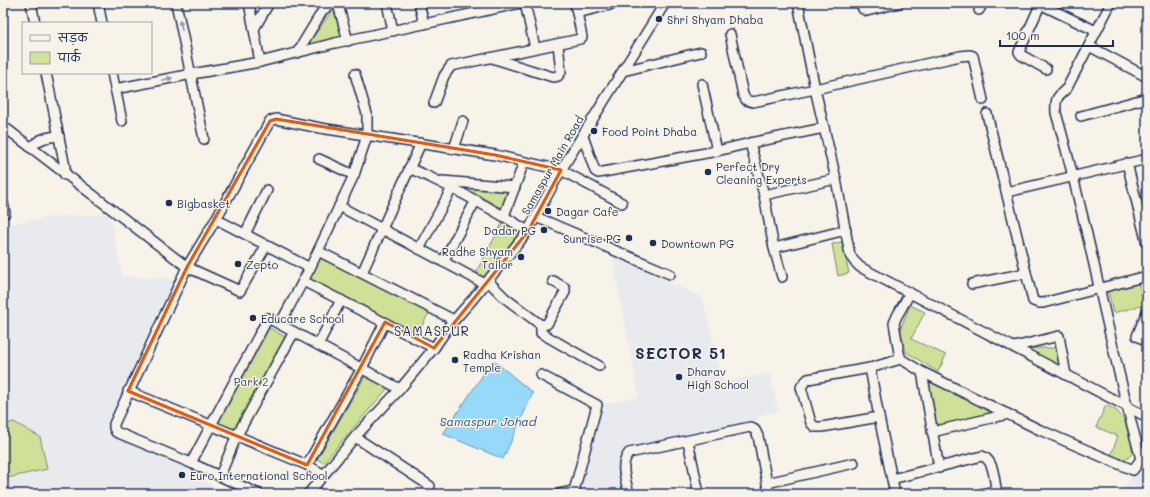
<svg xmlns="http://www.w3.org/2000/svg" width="1150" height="497" font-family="Mali,'Playpen Sans Deva',sans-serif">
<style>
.built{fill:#e9eaee}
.green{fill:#cfe196;stroke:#75887a}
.water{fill:#96d9f8;stroke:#6595ba}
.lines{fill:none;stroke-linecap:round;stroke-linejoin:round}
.minor-casing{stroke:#1b2f5e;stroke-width:12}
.minor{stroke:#f7f3e8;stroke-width:9}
.oneway{fill:#8991a3}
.marked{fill:none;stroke:#e8590c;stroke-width:3;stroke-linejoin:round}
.poi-dot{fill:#1b2f5e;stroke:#f7f3e8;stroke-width:1.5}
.labels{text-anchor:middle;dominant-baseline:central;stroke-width:3;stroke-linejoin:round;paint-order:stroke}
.poi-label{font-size:11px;fill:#1b2f5e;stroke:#f7f3e8;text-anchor:start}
.street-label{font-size:11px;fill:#1b2f5e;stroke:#f7f3e8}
.park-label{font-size:11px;fill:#3f5369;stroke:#f7f3e8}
.water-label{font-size:12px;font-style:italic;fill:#34517d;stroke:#f7f3e8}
.quarter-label{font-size:13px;letter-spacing:1px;fill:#1b2f5e;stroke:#f7f3e8}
.district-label{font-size:15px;font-weight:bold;letter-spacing:1px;fill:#1b2f5e;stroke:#f7f3e8}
</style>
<rect width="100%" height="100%" fill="#f7f3e8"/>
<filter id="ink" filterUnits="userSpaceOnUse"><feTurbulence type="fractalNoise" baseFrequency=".025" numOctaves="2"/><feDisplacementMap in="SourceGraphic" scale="8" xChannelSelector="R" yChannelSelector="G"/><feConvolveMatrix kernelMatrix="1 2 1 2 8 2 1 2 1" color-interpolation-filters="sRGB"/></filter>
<g filter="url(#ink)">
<!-- built -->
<g class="built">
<path d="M110 214 122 276 177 279 108 432 162 454 199 471 196 479 219 488 223 494H3V225L50 217Z"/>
<path d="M612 255 702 297 723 382 770 373 778 411 757 416 758 420 619 453 627 494H576L579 493 603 404 639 397Z"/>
<path d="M1137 470 1147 475V494H1119Z"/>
</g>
<!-- green -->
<g class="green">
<path d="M335 7 343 37 305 48Z"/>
<path d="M457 184 512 189 504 214Z"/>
<path d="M503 222 521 232 485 278 476 272Z"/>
<path d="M842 242 849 273 838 276 832 244Z"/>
<path d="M319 254 431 309 416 337 304 280Z"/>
<path d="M1138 280 1144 305 1113 313 1107 287Z"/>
<path d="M910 305 925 312 911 339 946 355 938 372 906 352 900 330Z"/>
<path d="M266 326 287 338 236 433 214 424Z"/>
<path d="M1026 348H1059L1063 368Z"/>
<path d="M366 375 388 388 323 463 317 459Z"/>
<path d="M928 380 992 412 935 428Z"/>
<path d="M1106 405 1116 410 1124 419 1134 452C1124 462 1124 462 1110 458L1118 436 1096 427Z"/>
<path d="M14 422 40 437 47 469 7 478 3 458V425Z"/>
</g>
<!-- water -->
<path class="water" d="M493 360 533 393 503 459 443 434Z"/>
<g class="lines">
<!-- minor casing -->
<g class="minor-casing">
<g id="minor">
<path d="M31 3 35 23"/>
<path d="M98 3 102 23"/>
<path d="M176 3 204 139"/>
<path d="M249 3 260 62"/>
<path d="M387 3 393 31"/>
<path d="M419 3 424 24"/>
<path d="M525 3 535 48"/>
<path d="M798 3 815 89 836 179 850 255 854 261 860 267 1147 417"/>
<path d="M861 3 863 9 867 11 899 3"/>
<path d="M1041 3 1019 52 1021 55 1046 69"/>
<path d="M1111 3 1067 88C1057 97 1055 98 1056 113 1089 227 1109 345 1141 459"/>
<path d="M1040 4 1096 31"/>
<path d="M979 10 983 3"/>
<path d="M577 13 610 5"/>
<path d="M254 29 269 3"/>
<path d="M730 34 743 95 746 100 753 102 815 89 960 56 970 55 973 56 983 100"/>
<path d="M1089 46 1147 77"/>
<path d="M297 53 323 10 332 4H338L339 8 348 41"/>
<path d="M492 58 553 77 558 76 561 72 558 44"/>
<path d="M623 71 701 52"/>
<path d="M46 73 65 167V175"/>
<path d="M112 73 122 121"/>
<path d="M702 84 717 151"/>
<path d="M115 89 192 74 260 62 335 43 521 3"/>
<path d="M434 103 444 76 451 66 580 39 582 37 575 3"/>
<path d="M987 114 1033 301 1039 303H1043L1147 276"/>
<path d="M1081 116 1147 98"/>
<path d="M3 126 187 267 240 291 266 246"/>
<path d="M583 136 595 171 598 173 717 151 750 143 824 128"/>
<path d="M750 143 764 195 774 248 782 277"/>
<path d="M31 148C39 138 47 137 59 136"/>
<path d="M454 149 463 121"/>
<path d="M319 159 354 175"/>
<path d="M1127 163 1147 244"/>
<path d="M409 168C451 186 489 207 528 231"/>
<path d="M442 181 515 187"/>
<path d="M1007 192 1147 159"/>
<path d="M764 195 836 179"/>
<path d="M3 203 5 213"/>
<path d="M339 206 485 284"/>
<path d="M504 216 524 162"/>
<path d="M536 217 670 274"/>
<path d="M216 219 310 268"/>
<path d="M245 234 267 190"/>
<path d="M774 248 846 230"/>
<path d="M419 249 452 188"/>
<path d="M318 251 454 320"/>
<path d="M443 262 476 200"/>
<path d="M362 273 421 143"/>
<path d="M303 281 434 348"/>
<path d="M488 281 505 298 541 325 547 324 565 292V288L553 281"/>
<path d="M972 284 1026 273"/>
<path d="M910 293 897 316 894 323 899 353 901 359 922 372 939 468"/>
<path d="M1147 312 1137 336 1147 341"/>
<path d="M280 324 310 268 354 175 367 136V114L355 74"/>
<path d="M541 325V333L599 366"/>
<path d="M318 345 341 300"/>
<path d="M1014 347 1059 336 1066 375"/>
<path d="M870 368 879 417 895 494"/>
<path d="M922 372 1040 430 1133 470 1141 459 1147 449"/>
<path d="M541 375 597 405 574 491 559 494"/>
<path d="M128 391 307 465 324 475"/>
<path d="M879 417 822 427H815L811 423 801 387 804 383 808 379 870 368 901 359"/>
<path d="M932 432 1008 414"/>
<path d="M355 437 430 486"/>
<path d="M688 441 699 494"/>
<path d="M191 463 268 318 318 345 400 389"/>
<path d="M307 465 362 368 385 322"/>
<path d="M220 476 236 437 294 332"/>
<path d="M892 479 982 456C995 460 994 482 997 494"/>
<path d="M767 483 854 463"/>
<path d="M259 494 191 463 116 432 114 428V424L187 267 216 219 270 121 276 119 320 128 495 155 561 170 622 203"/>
<path d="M308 494 355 437 400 389 434 348 449 326 472 300 528 231 561 170 665 3"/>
<path d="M629 494C626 480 619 465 629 453L750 427 755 430 758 436 769 494"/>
<path d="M981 494 996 491"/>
</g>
</g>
<!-- minor -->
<use href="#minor" class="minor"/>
</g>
<!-- one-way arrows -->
<defs><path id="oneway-solid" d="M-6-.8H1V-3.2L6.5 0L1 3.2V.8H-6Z"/></defs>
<g class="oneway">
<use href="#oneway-solid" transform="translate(181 25) rotate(-102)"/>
<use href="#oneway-solid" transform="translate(167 79) rotate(-12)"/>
</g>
</g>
<!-- marked area -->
<path class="marked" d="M276 119 495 155 561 170 528 231 434 348 385 322 307 465 128 391 187 267 270 121Z"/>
<!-- markers -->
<g class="poi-dot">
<circle cx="659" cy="19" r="4"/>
<circle cx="594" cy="131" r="4"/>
<circle cx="708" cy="172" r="4"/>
<circle cx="169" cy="203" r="4"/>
<circle cx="548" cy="211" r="4"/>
<circle cx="544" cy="230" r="4"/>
<circle cx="629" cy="238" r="4"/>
<circle cx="653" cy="243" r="4"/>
<circle cx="521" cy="257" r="4"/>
<circle cx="238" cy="264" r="4"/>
<circle cx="253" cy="318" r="4"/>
<circle cx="455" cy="360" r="4"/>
<circle cx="679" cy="377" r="4"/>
<circle cx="182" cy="475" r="4"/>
</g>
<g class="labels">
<!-- poi labels -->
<g class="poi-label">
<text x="667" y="19">Shri Shyam Dhaba</text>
<text x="602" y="131">Food Point Dhaba</text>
<text x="716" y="166">Perfect Dry<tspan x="716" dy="13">Cleaning Experts</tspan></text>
<text x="177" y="203">Bigbasket</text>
<text x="556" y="211">Dagar Cafe</text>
<text x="536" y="230" text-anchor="end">Dadar PG</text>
<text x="621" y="238" text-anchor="end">Sunrise PG</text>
<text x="661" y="243">Downtown PG</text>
<text x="513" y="251" text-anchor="end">Radhe Shyam<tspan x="513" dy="13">Tailor</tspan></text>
<text x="246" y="264">Zepto</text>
<text x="261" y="318">Educare School</text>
<text x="463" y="354">Radha Krishan<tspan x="463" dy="13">Temple</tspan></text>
<text x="687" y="371">Dharav<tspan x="687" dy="13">High School</tspan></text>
<text x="190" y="475">Euro International School</text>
</g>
<!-- street labels -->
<g class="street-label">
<text transform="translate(552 165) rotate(-60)">Samaspur Main Road</text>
</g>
<!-- park labels -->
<g class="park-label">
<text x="251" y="381">Park 2</text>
</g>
<!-- water labels -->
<g class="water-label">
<text x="488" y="421">Samaspur Johad</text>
</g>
<!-- quarter labels -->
<g class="quarter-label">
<text x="432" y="330">SAMASPUR</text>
</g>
<!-- district labels -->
<g class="district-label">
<text x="681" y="353">SECTOR 51</text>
</g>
</g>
<!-- margin -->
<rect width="1150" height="497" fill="none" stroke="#f7f3e8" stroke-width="16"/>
<rect x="8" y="8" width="1134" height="481" fill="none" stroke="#1b2f5e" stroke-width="1.5" filter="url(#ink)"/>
<!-- legend -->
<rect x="22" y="22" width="130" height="52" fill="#f7f3e8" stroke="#9fa5b1"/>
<rect x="30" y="35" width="20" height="6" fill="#f7f3e8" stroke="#9fa5b1"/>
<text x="58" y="42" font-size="12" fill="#1b2f5e">सड़क</text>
<rect x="30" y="52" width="20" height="12" fill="#cfe196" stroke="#9fa5b1"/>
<text x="58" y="62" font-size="12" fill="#1b2f5e">पार्क</text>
<!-- scale -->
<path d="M1000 40v6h113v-6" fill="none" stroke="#1b2f5e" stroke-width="2"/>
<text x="1006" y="40" font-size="12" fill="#1b2f5e" stroke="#f7f3e8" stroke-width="3" paint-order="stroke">100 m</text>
</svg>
